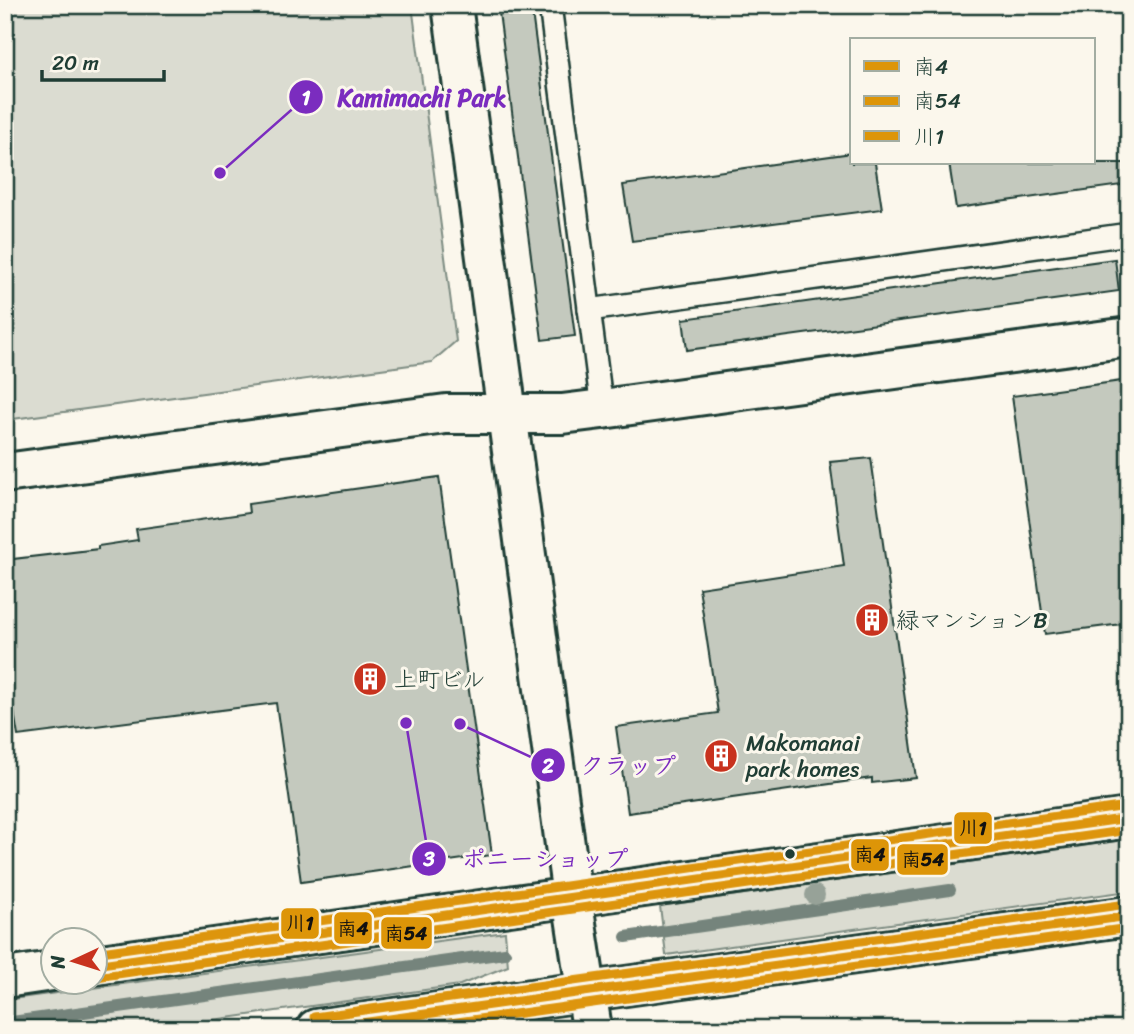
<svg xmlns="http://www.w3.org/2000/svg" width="1134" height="1034" font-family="Sriracha,'Klee One',sans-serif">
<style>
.green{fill:#dbdcd1;stroke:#7d8c82;stroke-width:2}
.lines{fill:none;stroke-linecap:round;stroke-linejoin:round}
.stream{stroke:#74847b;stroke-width:12}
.building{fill:#c4c9be;stroke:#1f3d34;stroke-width:2}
.lane-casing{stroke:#1f3d34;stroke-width:26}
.street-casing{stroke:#1f3d34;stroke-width:44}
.secondary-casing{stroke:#1f3d34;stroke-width:44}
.lane{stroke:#fbf7ec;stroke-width:21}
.street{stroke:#fbf7ec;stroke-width:38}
.secondary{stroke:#fbf7ec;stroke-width:38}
.bus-1-casing{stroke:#fbf7ec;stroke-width:14}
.bus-2-casing{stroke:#fbf7ec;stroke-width:14}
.bus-3-casing{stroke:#fbf7ec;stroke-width:14}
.bus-1{stroke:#dd9508;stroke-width:9}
.bus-2{stroke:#dd9508;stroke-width:9}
.bus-3{stroke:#dd9508;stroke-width:9}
.tree{fill:#97a298}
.bus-dot{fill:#1f3d34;stroke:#fbf7ec;stroke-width:2.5}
.labels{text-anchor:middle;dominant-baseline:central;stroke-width:6;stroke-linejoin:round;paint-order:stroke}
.poi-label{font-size:23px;fill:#1f3d34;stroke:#fbf7ec;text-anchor:start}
.leader{fill:none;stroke:#7b2cbf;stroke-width:2.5}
.callout-dot{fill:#7b2cbf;stroke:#fbf7ec;stroke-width:2.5}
.mark-label{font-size:21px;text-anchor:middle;font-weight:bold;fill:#fff}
.callout-label{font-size:24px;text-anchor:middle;font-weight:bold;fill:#7b2cbf;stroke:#fbf7ec;stroke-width:6;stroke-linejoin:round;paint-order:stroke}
.line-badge{stroke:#fbf7ec;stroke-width:2.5}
.pale-badge-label{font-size:19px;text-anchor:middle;font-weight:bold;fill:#111}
</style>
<rect width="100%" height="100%" fill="#fbf7ec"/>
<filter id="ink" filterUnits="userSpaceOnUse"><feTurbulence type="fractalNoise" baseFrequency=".0143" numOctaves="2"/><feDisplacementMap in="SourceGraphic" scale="14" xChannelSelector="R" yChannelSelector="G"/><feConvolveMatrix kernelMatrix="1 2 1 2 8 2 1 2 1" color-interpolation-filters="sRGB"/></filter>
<g filter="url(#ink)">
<!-- green -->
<g class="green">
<path d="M5 5H412L456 341 432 362 5 420Z"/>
<path d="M1129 839V891L666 955 660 906Z"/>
<path d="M505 932 508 966 460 985 149 1029H5V1000Z"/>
</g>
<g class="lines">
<!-- stream -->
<g class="stream">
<path d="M626 937 950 890"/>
<path d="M5 1023 505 953"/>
</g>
</g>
<!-- building -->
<g class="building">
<path d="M498 5H531L575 336 542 340Z"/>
<path d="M852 153V163H875L882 209 632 241 623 185Z"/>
<path d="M949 163H1129V184L956 208Z"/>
<path d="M1115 259 1119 291 687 350 683 319Z"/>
<path d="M1129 380V623L1045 634 1012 396Z"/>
<path d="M871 458 916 778 872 783V778L628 813 616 727 718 713 699 588 844 566 830 462Z"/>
<path d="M439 477 492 855 301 882 276 703 18 736 5 658V560L98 549V546L138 540 136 529 249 513 248 504Z"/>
</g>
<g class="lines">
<!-- lane casing -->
<g class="lane-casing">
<g id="lane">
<path d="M550 5 602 409"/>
<path d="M589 310 1129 234"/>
</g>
</g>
<!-- street casing -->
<g class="street-casing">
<g id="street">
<path d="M452 5 572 897"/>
<path d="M5 473 446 414H562L602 409 1129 337"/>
</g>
</g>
<!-- secondary casing -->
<g class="secondary-casing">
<g id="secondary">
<path d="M572 897 592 1029"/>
<path d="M94 965 1129 818"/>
<path d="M5 978 52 971"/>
<path d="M316 1029 1129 916"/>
</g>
</g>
<!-- lane -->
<use href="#lane" class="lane"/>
<!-- street -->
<use href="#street" class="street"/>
<!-- secondary -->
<use href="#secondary" class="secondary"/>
<!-- bus-1 casing -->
<g class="bus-1-casing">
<g id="bus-1">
<path d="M94 965 1129 818"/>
<path d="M318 1029 1129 916"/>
</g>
</g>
<!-- bus-2 casing -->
<g class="bus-2-casing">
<g id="bus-2">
<path d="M96 977 1129 830"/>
<path d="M407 1029 1129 928"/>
</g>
</g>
<!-- bus-3 casing -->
<g class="bus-3-casing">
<g id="bus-3">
<path d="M94 953 1127 806"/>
<path d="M314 1017 1127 904"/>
</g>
</g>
<!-- bus-1 -->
<use href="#bus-1" class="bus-1"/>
<!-- bus-2 -->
<use href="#bus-2" class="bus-2"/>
<!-- bus-3 -->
<use href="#bus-3" class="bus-3"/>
</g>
<!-- trees -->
<circle class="tree" cx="815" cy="895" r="10"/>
</g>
<!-- icons -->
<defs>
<g id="building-disc" transform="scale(1.75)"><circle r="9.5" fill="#c8321e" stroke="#fbf7ec"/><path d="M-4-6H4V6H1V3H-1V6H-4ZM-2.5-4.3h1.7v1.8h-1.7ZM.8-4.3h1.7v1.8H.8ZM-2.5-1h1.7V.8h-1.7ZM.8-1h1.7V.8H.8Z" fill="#fff"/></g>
</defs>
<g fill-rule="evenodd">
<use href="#building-disc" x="872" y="620"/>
<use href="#building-disc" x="370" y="679"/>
<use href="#building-disc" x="721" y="756"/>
</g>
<!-- markers -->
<circle class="bus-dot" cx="790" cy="854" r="6"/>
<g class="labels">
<!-- poi labels -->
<g class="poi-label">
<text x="896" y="620">緑マンションB</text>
<text x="394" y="679">上町ビル</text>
<text x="746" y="743">Makomanai<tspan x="746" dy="26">park homes</tspan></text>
</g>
</g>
<!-- callouts -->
<path class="leader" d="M220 173L306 97M460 724L548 765M406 723L429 859"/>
<g class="callout-dot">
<circle cx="220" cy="173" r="7"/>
<circle cx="460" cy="724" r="7"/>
<circle cx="406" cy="723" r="7"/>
<circle cx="306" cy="97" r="18"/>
<circle cx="548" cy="765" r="18"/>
<circle cx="429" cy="859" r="18"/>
</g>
<g class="mark-label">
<text x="306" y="105">1</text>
<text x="548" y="773">2</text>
<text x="429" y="866">3</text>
</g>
<g class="callout-label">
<text x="422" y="106">Kamimachi Park</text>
<text x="628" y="774">クラップ</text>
<text x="545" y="867">ポニーショップ</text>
</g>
<g class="line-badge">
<rect x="953" y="811" width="40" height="34" rx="7" fill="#dd9508"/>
<rect x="850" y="838" width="40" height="34" rx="7" fill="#dd9508"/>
<rect x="896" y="843" width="53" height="33" rx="7" fill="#dd9508"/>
<rect x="280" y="907" width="40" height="33" rx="7" fill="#dd9508"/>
<rect x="333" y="911" width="40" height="34" rx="7" fill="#dd9508"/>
<rect x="380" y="916" width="53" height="34" rx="7" fill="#dd9508"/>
</g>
<g class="pale-badge-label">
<text x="973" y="835">川1</text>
<text x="870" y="861">南4</text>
<text x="923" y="866">南54</text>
<text x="300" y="930">川1</text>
<text x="353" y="935">南4</text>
<text x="406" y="940">南54</text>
</g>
<!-- margin -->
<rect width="1134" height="1034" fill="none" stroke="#fbf7ec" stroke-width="28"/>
<rect x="14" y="14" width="1106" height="1006" fill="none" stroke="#1f3d34" stroke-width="2.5" filter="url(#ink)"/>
<!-- legend -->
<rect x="850" y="38" width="245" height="126" fill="#fbf7ec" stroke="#a3ada2" stroke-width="2"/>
<rect x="864" y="61" width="35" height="10" fill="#dd9508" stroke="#a3ada2" stroke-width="2"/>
<text x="914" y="74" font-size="21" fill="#1f3d34">南4</text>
<rect x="864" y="96" width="35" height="10" fill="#dd9508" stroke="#a3ada2" stroke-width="2"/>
<text x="914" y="108" font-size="21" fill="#1f3d34">南54</text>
<rect x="864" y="131" width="35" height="10" fill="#dd9508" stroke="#a3ada2" stroke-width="2"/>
<text x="914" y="144" font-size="21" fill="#1f3d34">川1</text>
<!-- north arrow -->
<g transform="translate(74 961) rotate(266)"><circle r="33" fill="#fbf7ec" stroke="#a3ada2" stroke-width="2"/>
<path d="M0-5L12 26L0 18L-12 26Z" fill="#c8321e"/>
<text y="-10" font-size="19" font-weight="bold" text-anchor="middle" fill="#1f3d34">N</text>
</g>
<!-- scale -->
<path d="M42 70v10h122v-10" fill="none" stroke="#1f3d34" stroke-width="3.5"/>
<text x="52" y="70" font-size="21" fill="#1f3d34" stroke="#fbf7ec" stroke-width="5" paint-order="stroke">20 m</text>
</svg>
